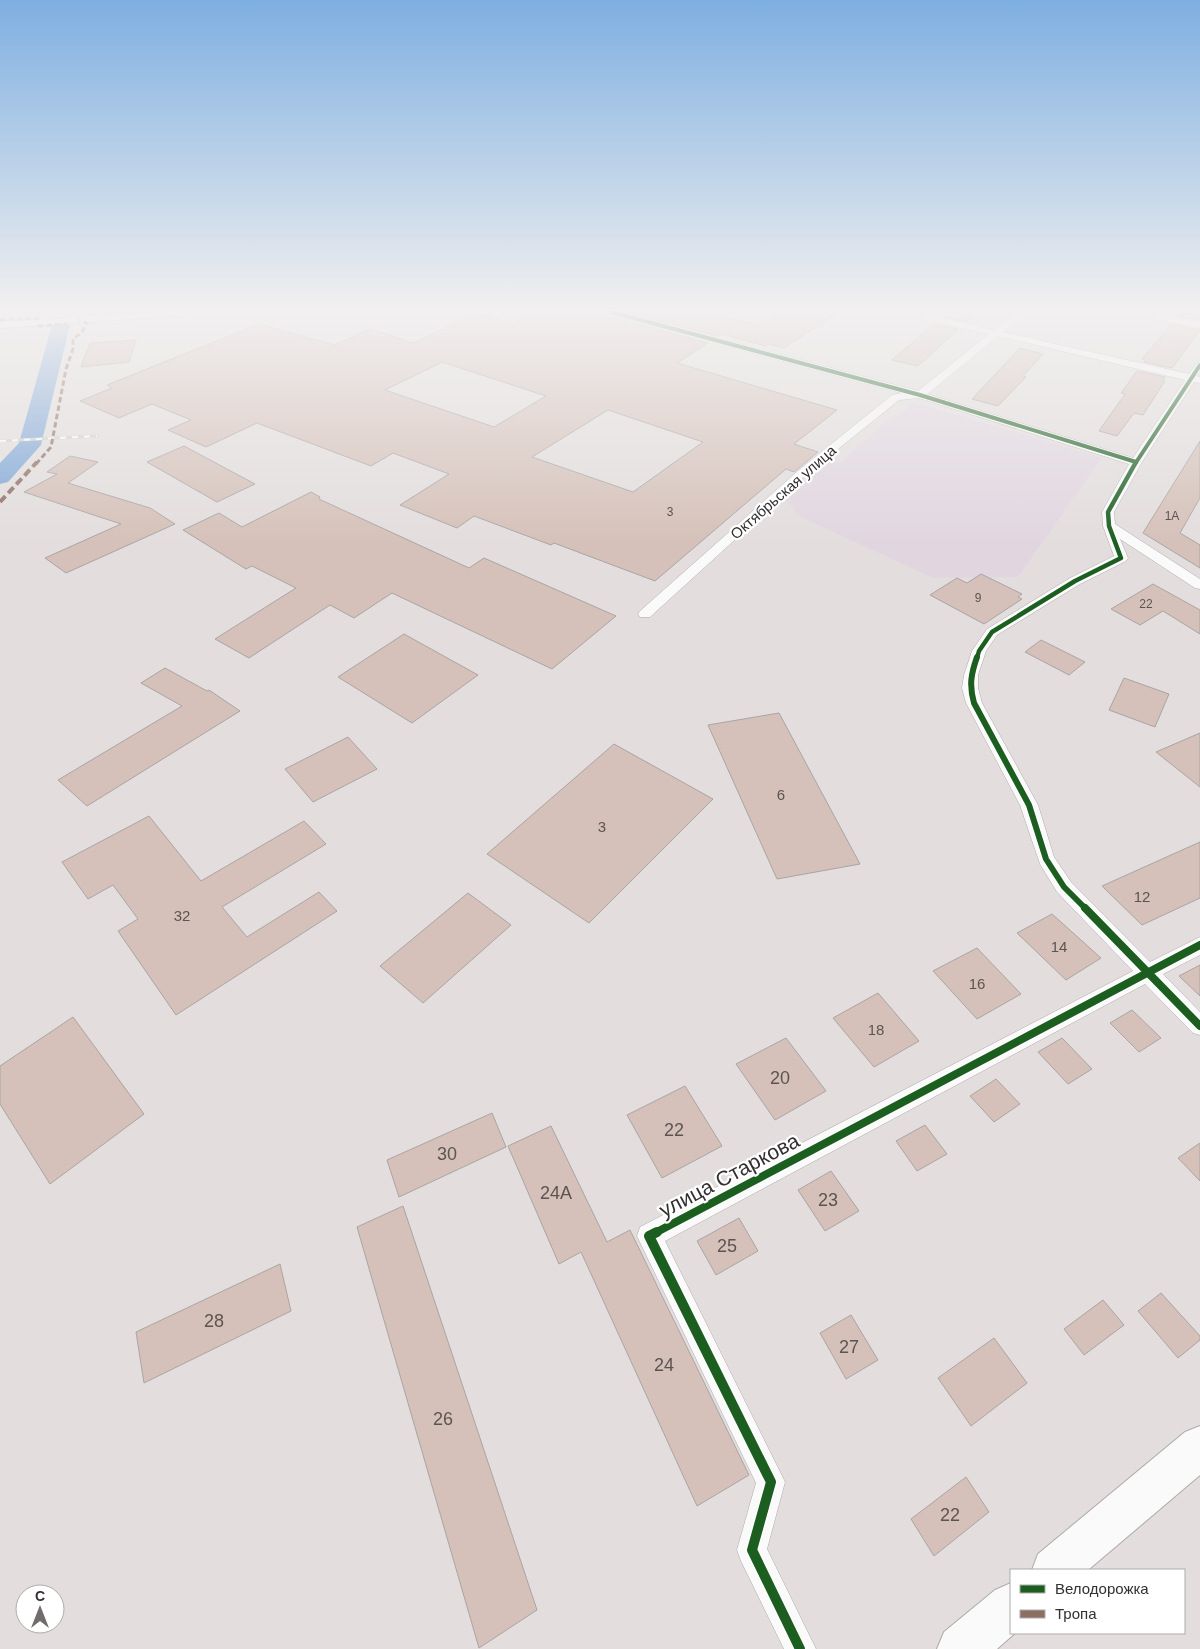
<svg xmlns="http://www.w3.org/2000/svg" width="1200" height="1649" font-family="Arial,sans-serif">
<style>
.commercial{fill:#e1d6e0}
.lines{fill:none;stroke-linecap:round;stroke-linejoin:round}
.river{fill:#7fa7d7;fill-rule:evenodd}
.building{fill:#d5c1b9;stroke:#a8a5a4;fill-rule:evenodd}
.minor-casing{stroke:#aeaaa9;stroke-width:1}
.tertiary-casing{stroke:#aeaaa9;stroke-width:2}
.secondary-casing{stroke:#aeaaa9;stroke-width:2}
.minor{fill:#fbfafa;fill-rule:evenodd}
.tertiary{fill:#fbfafa;fill-rule:evenodd}
.secondary{fill:#fbfafa;fill-rule:evenodd}
.rail-casing{stroke:#d3d1d0;stroke-width:3}
.rail{stroke:#fff;stroke-width:2;stroke-dasharray:6;stroke-linecap:butt}
.quiet-far1{stroke:#8d6e63;stroke-width:3;stroke-dasharray:5.5 3;stroke-linecap:butt}
.quiet{stroke:#8d6e63;stroke-width:4;stroke-dasharray:8 4;stroke-linecap:butt}
.cycleway-far4-casing{stroke:#fff;stroke-width:5.5}
.cycleway-far3-casing{stroke:#fff;stroke-width:7}
.cycleway-far2-casing{stroke:#fff;stroke-width:9}
.cycleway-far1-casing{stroke:#fff;stroke-width:11}
.cycleway-casing{stroke:#fff;stroke-width:13}
.cycleway-far4{stroke:#1b5e20;stroke-width:4}
.cycleway-far3{stroke:#1b5e20;stroke-width:4.5}
.cycleway-far2{stroke:#1b5e20;stroke-width:6}
.cycleway-far1{stroke:#1b5e20;stroke-width:8}
.cycleway{stroke:#1b5e20;stroke-width:10}
.labels{text-anchor:middle;dominant-baseline:central;stroke-width:4.5;stroke-linejoin:round;paint-order:stroke}
.far-number-label{font-size:12px;fill:#5c5451}
.far-street-label{font-size:15px;fill:#332f2e;stroke:#fff}
.number-label{font-size:15px;fill:#5c5451}
.near-number-label{font-size:18px;fill:#5c5451}
.near-street-label{font-size:21px;fill:#332f2e;stroke:#fff}
</style>
<rect width="100%" height="100%" fill="#e3dedd"/>
<!-- commercial -->
<path class="commercial" d="M913 402 1102 458 1018 577 933 578 799 516 786 500 830 460 840 463 893 415 898 417Z"/>
<g class="lines">
<!-- river -->
<path class="river" d="M61 320 67 321 70 325 41 445 8 482 0 484V463L19 443 52 325 55 321Z"/>
</g>
<!-- building -->
<g class="building">
<path d="M535 312H605L608 316 708 343 677 363 837 410 794 444 818 452 794 472 786 469 655 581 554 543 551 545 474 516 457 528 400 505 449 474 393 453 371 466 257 423 206 447 168 430 191 420 152 404 119 418 80 401 112 388 107 385 259 324 334 345 370 329 413 343 477 313 513 323ZM442 362 546 396 494 427 385 390ZM608 410 703 442 633 492 532 457Z"/>
<path d="M626 312H681L700 316 706 313 758 325 779 312H839L784 348 768 344 765 346 722 334 718 336Z"/>
<path d="M948 312H954L974 316 967 322 942 317Z"/>
<path d="M1179 312 1200 314V320L1177 316Z"/>
<path d="M934 324 959 329 918 366 892 360Z"/>
<path d="M1171 324 1200 330 1172 368 1144 362 1145 360 1142 359Z"/>
<path d="M136 340 129 362 81 367 90 343Z"/>
<path d="M1020 348 1043 354 1023 376 1026 377 998 406 972 399Z"/>
<path d="M1137 371 1165 377 1163 380 1165 381 1143 415 1134 413 1117 436 1099 431 1125 394 1121 393Z"/>
<path d="M1200 441V498L1180 533 1200 545V568L1143 533Z"/>
<path d="M184 446 255 484 217 502 147 462Z"/>
<path d="M70 456 98 462 68 483 150 508 175 524 66 573 45 558 121 524 24 492 57 474 47 472Z"/>
<path d="M311 492 320 497 319 499 469 568 484 558 616 616 552 669 392 593 354 618 330 605 249 658 215 639 296 588 252 566 246 569 183 530 219 513 242 527Z"/>
<path d="M981 574 1022 594 1018 597 1022 599 984 624 930 595 957 578 967 583Z"/>
<path d="M1153 584 1200 610V634L1163 611 1140 625 1111 609Z"/>
<path d="M404 634 478 675 412 723 338 677Z"/>
<path d="M1041 640 1085 662 1069 675 1025 652Z"/>
<path d="M165 668 207 691 209 690 240 711 87 806 58 780 182 706 141 683Z"/>
<path d="M1124 678 1169 694 1155 727 1109 710Z"/>
<path d="M779 713 860 864 777 879 708 725Z"/>
<path d="M1200 733V787L1156 752Z"/>
<path d="M348 737 377 769 313 802 285 769Z"/>
<path d="M614 744 713 799 589 923 487 854Z"/>
<path d="M149 816 201 881 304 821 326 844 222 907 247 937 319 892 337 911 176 1015 118 931 138 919 113 885 88 899 62 862Z"/>
<path d="M1200 842V898L1142 925 1102 886Z"/>
<path d="M468 893 511 925 423 1003 380 966Z"/>
<path d="M1052 914 1101 958 1066 980 1017 933Z"/>
<path d="M977 948 1021 994 977 1019 933 971Z"/>
<path d="M1200 965V996L1179 976Z"/>
<path d="M878 993 919 1041 874 1067 833 1018Z"/>
<path d="M1132 1010 1161 1038 1139 1052 1110 1023Z"/>
<path d="M73 1017 144 1114 50 1184 0 1104V1066Z"/>
<path d="M786 1038 826 1091 775 1120 736 1064Z"/>
<path d="M1062 1038 1092 1069 1068 1084 1038 1052Z"/>
<path d="M996 1079 1020 1104 994 1122 970 1096Z"/>
<path d="M685 1086 722 1146 662 1178 627 1115Z"/>
<path d="M492 1113 506 1147 399 1197 387 1160Z"/>
<path d="M925 1125 947 1154 917 1171 896 1141Z"/>
<path d="M551 1126 607 1242 630 1230 749 1475 697 1506 581 1252 559 1264 508 1146Z"/>
<path d="M1200 1143V1181L1178 1158Z"/>
<path d="M831 1171 859 1211 825 1231 798 1190Z"/>
<path d="M403 1206 537 1610 479 1648 357 1227Z"/>
<path d="M739 1218 758 1251 716 1275 697 1241Z"/>
<path d="M280 1264 291 1311 144 1383 136 1332Z"/>
<path d="M1161 1293 1200 1336V1340L1178 1358 1138 1311Z"/>
<path d="M1103 1300 1124 1325 1084 1355 1064 1329Z"/>
<path d="M851 1315 878 1360 846 1379 820 1333Z"/>
<path d="M994 1338 1027 1383 971 1426 938 1378Z"/>
<path d="M966 1477 989 1512 934 1556 911 1519Z"/>
</g>
<g class="lines">
<!-- minor casing -->
<g class="minor-casing">
<g id="minor">
<path d="M607 312H620L918 391 989 334 900 314 899 312H913L994 330 1017 312H1026L1003 332 1189 374 1197 363 1200 362V372L1197 376 1200 377V383L1194 382 1142 462 1114 512 1115 524 1200 579V589L1195 588 1120 539 1128 558 1126 561 1080 584 997 635 986 651 978 675V688L982 703 1038 805 1054 857 1071 882 1150 962 1200 937V955L1163 974 1200 1012V1035L1193 1033 1145 984 665 1241 785 1482 767 1549 816 1649H784L741 1561 737 1550 756 1483 637 1236 640 1227 1133 971 1057 892 1040 864 1020 805 966 703 962 688 964 675 972 651 987 629 1070 578 1114 556 1103 526 1102 512 1129 464 919 398 899 400 807 474 650 617H640L638 614 640 611 799 470 892 395 902 393 608 314ZM998 336 1185 380 1133 458 927 394Z"/>
<path d="M1130 312H1146L1200 322V328L1134 315Z"/>
</g>
</g>
<!-- tertiary casing -->
<g class="tertiary-casing">
<path id="tertiary" d="M157 312H196L190 315 0 328V322Z"/>
</g>
<!-- secondary casing -->
<g class="secondary-casing">
<g id="secondary">
<path d="M1200 1426V1475L1088 1570H1032L1038 1554 1185 1432Z"/>
<path d="M1011 1583V1633H1015L997 1649H937L944 1632 995 1590Z"/>
</g>
</g>
<!-- minor -->
<use href="#minor" class="minor"/>
<!-- tertiary -->
<use href="#tertiary" class="tertiary"/>
<!-- secondary -->
<use href="#secondary" class="secondary"/>
<!-- rail casing -->
<g class="rail-casing">
<path id="rail" d="M0 441 97 436"/>
</g>
<!-- rail -->
<use href="#rail" class="rail"/>
<!-- quiet-far1 -->
<g class="quiet-far1">
<path d="M0 320 42 318"/>
<path d="M38 326 67 324"/>
<path d="M36 464 51 447 66 369 73 349V339L82 332 87 323 79 320"/>
</g>
<!-- quiet -->
<path class="quiet" d="M0 502 37 462"/>
<!-- cycleway-far4 casing -->
<g class="cycleway-far4-casing">
<g id="cycleway-far4">
<path d="M611 312 920 395 1136 462"/>
<path d="M1135 464 1200 365"/>
</g>
</g>
<!-- cycleway-far3 casing -->
<g class="cycleway-far3-casing">
<path id="cycleway-far3" d="M977 658 979 651 992 632 1075 581 1121 558 1109 526 1108 512 1136 462"/>
</g>
<!-- cycleway-far2 casing -->
<g class="cycleway-far2-casing">
<path id="cycleway-far2" d="M977 657C971 674 969 685 974 703L1029 805 1046 859 1064 887 1086 909"/>
</g>
<!-- cycleway-far1 casing -->
<g class="cycleway-far1-casing">
<g id="cycleway-far1">
<path d="M1085 908 1200 1026"/>
<path d="M655 1233 1200 945"/>
</g>
</g>
<!-- cycleway casing -->
<g class="cycleway-casing">
<path id="cycleway" d="M657 1232 649 1236 771 1482 752 1550 800 1649"/>
</g>
<!-- cycleway-far4 -->
<use href="#cycleway-far4" class="cycleway-far4"/>
<!-- cycleway-far3 -->
<use href="#cycleway-far3" class="cycleway-far3"/>
<!-- cycleway-far2 -->
<use href="#cycleway-far2" class="cycleway-far2"/>
<!-- cycleway-far1 -->
<use href="#cycleway-far1" class="cycleway-far1"/>
<!-- cycleway -->
<use href="#cycleway" class="cycleway"/>
</g>
<!-- sky -->
<linearGradient id="sky" x2="0" y2="1"><stop stop-color="#7eafe1"/><stop offset="0.57" stop-color="#f2f0f0"/><stop offset="1" stop-color="#f2f0f0" stop-opacity="0"/></linearGradient>
<rect width="1200" height="543" fill="url(#sky)"/>
<g class="labels">
<!-- far-number labels -->
<g class="far-number-label">
<text x="670" y="512">3</text>
<text x="1172" y="516">1А</text>
<text x="978" y="598">9</text>
<text x="1146" y="604">22</text>
</g>
<!-- far-street labels -->
<g class="far-street-label">
<text transform="translate(783 492) rotate(-41)">Октябрьская улица</text>
</g>
<!-- number labels -->
<g class="number-label">
<text x="781" y="794">6</text>
<text x="602" y="826">3</text>
<text x="1142" y="896">12</text>
<text x="182" y="915">32</text>
<text x="1059" y="946">14</text>
<text x="977" y="983">16</text>
<text x="876" y="1029">18</text>
</g>
<!-- near-number labels -->
<g class="near-number-label">
<text x="780" y="1078">20</text>
<text x="674" y="1130">22</text>
<text x="447" y="1154">30</text>
<text x="556" y="1193">24А</text>
<text x="828" y="1200">23</text>
<text x="727" y="1246">25</text>
<text x="214" y="1321">28</text>
<text x="849" y="1347">27</text>
<text x="664" y="1365">24</text>
<text x="443" y="1419">26</text>
<text x="950" y="1515">22</text>
</g>
<!-- near-street labels -->
<g class="near-street-label">
<text transform="translate(729 1175) rotate(-28)">улица Старкова</text>
</g>
</g>
<!-- legend -->
<rect x="1010" y="1569" width="175" height="65" fill="#ffffff" stroke="#adacab"/>
<rect x="1020" y="1585" width="25" height="8" fill="#1b5e20" stroke="#adacab"/>
<text x="1055" y="1594" font-size="15" fill="#332f2e">Велодорожка</text>
<rect x="1020" y="1610" width="25" height="8" fill="#8d6e63" stroke="#adacab"/>
<text x="1055" y="1619" font-size="15" fill="#332f2e">Тропа</text>
<!-- north arrow -->
<g transform="translate(40 1609)"><circle r="24" fill="#ffffff" stroke="#adacab"/>
<path d="M0-4L9 19L0 12L-9 19Z" fill="#716c6b"/>
<text y="-8" font-size="14" font-weight="bold" text-anchor="middle" fill="#332f2e">С</text>
</g>
</svg>
